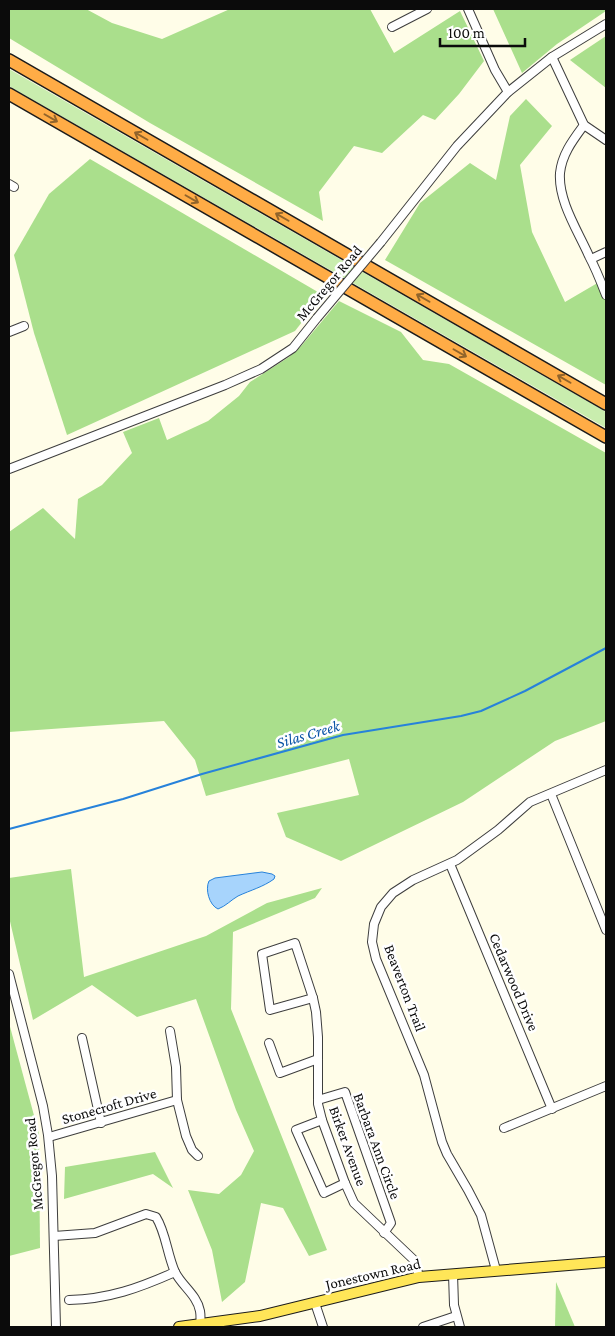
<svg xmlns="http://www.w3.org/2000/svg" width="615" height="1336" font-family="'Crimson Pro',serif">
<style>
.green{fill:#c9edae}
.forest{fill:#aadf8c}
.water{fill:#a7d4fc;stroke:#2782da}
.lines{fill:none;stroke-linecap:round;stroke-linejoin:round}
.stream{stroke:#2782da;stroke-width:2}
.minor-casing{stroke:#3e3e3e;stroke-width:10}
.major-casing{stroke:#1c1c1c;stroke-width:12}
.highway-casing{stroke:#1c1c1c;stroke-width:14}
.minor{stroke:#fff;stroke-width:8}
.major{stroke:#ffe658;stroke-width:10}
.highway{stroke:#ffac46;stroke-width:11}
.minor-bridge-casing{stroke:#3e3e3e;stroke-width:10;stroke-linecap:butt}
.minor-bridge{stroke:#fff;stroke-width:8}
.oneway{stroke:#91642b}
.labels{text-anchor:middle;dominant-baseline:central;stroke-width:5;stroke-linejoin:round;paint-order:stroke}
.street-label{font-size:15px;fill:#0b0b0b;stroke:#fff}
.water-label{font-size:16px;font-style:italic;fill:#0a54a6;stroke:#fff}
</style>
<rect width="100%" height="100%" fill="#fffde8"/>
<!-- green -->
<path class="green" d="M9 69 606 412V428L9 86Z"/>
<!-- forest -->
<g class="forest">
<path d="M9 9H86L112 23 162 39 230 9H370L394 53 460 11 484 61 459 94 435 120 423 115 382 153 354 146 319 192 323 221 150 123 9 38Z"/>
<path d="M493 9H606V11L557 44 522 73Z"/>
<path d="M606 36V88L570 60Z"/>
<path d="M526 99 552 126 520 165 532 232 565 302 606 278V385L385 260 420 203 470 163 496 180 510 116Z"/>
<path d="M90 159 323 295 295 331 67 435 34 333 14 255 49 194Z"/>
<path d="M339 301 401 332 423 360 449 364 606 453V721L555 741 463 802 341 861 286 837 277 813 359 795 349 759 206 796 195 760 164 721 9 732V532L43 508 75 539 78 499 102 485 132 453 123 432 159 418 167 440 208 421 239 396 250 382 289 357 302 345Z"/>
<path d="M71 869 84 977 206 936 267 903 322 888 315 898 233 932 231 1009 327 1250 309 1256 283 1208 261 1203 245 1282 222 1302 212 1250 188 1190 219 1194 241 1175 254 1151 236 1110 196 999 137 1017 92 985 33 1020 9 917V878Z"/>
<path d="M9 1023 39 1134 40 1248 9 1256Z"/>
<path d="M155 1152 173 1188 153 1174 64 1199 65 1167Z"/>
<path d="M556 1282 575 1327H555Z"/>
</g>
<!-- water -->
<path class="water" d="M262 872 272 874 275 876 274 879C263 887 251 890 238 896 231 900 226 906 218 909 209 905 205 889 209 881L215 878Z"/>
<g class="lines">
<!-- stream -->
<path class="stream" d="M9 829 123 799 202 774 343 735 461 716 481 711 525 691 606 648"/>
<!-- minor casing -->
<g class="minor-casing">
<g id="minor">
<path d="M468 9 495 70 508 92"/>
<path d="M392 27 427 9"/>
<path d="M552 57 584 125 606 140"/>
<path d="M584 125C573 140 562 154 560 173 558 201 578 231 589 256 596 269 601 282 606 295"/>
<path d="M9 184 14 187"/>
<path d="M381 242 457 146 508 92 552 57 606 24"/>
<path d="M591 259 606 252"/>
<path d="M9 332 24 326"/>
<path d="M9 469 225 385 261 369 293 348 317 318"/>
<path d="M551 794 606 930"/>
<path d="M450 864 552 1109"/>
<path d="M295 943 313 998 270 1010 262 954Z"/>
<path d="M9 974 43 1106 48 1135 52 1176 56 1327"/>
<path d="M313 998 316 1012 318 1037V1104L322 1120 345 1183 354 1203 415 1261 419 1277"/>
<path d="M170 1031 176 1067 177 1100 186 1136 192 1150 198 1156"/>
<path d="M82 1038 101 1123"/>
<path d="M269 1043 280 1073 318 1059"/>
<path d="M318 1100 345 1092 391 1223 384 1233"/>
<path d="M322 1120 296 1130 324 1193 345 1183"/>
<path d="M504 1128 606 1086"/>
<path d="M49 1137 177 1100"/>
<path d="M54 1236 95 1233 146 1214 156 1217C166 1233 167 1254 175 1272 182 1286 197 1295 200 1311 201 1316 200 1322 201 1327"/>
<path d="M496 1270 481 1215 468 1190 447 1154 442 1142 424 1075 376 959 372 942 374 924 381 907 393 893 413 880 457 860 498 830 530 802 606 770"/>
<path d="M453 1274 454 1305 460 1327"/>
<path d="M69 1300C109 1299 139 1288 175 1272"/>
<path d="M315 1303 323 1327"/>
<path d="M423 1327 456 1316"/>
</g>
</g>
<!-- major casing -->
<g class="major-casing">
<path id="major" d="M179 1327 260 1316 419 1277 606 1262"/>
</g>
<!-- highway casing -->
<g class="highway-casing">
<g id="highway">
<path d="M9 60 606 404"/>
<path d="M9 94 606 437"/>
</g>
</g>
<!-- minor -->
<use href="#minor" class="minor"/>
<!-- major -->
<use href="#major" class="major"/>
<!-- highway -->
<use href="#highway" class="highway"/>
<!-- minor-bridge casing -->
<g class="minor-bridge-casing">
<path id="minor-bridge" d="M317 318 381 242"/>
</g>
<!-- minor-bridge -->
<use href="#minor-bridge" class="minor-bridge"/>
</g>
<!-- one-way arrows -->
<defs><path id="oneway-shaft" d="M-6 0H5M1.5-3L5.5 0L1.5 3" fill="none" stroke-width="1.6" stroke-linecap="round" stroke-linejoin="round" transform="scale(1.25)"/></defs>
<g class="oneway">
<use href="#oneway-shaft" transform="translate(51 118) rotate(30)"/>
<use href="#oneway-shaft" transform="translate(141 136) rotate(-150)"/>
<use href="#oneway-shaft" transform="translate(192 199) rotate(30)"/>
<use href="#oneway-shaft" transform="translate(282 217) rotate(-150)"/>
<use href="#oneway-shaft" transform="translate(423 298) rotate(-150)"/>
<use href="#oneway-shaft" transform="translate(460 353) rotate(30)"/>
<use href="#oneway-shaft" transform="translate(564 379) rotate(-150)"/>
</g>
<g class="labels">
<!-- street labels -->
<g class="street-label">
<text transform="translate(329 283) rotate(-50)">McGregor Road</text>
<text transform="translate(514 982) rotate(67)">Cedarwood Drive</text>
<text transform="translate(405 988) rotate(69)">Beaverton Trail</text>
<text transform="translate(109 1106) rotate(-16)">Stonecroft Drive</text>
<text transform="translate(348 1146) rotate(70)">Birker Avenue</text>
<text transform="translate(377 1146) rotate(70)">Barbara Ann Circle</text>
<text transform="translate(34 1164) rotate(-95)">McGregor Road</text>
<text transform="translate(373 1274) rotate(-13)">Jonestown Road</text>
</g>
<!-- water labels -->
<g class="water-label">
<text transform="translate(308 734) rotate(-16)">Silas Creek</text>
</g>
</g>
<!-- border -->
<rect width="615" height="1336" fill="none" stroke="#0b0b0b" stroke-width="20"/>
<!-- scale -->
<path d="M440 38v8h85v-8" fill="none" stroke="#0b0b0b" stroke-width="2.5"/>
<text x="448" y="38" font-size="15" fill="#0b0b0b" stroke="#ffffff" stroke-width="4" paint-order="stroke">100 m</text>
</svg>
